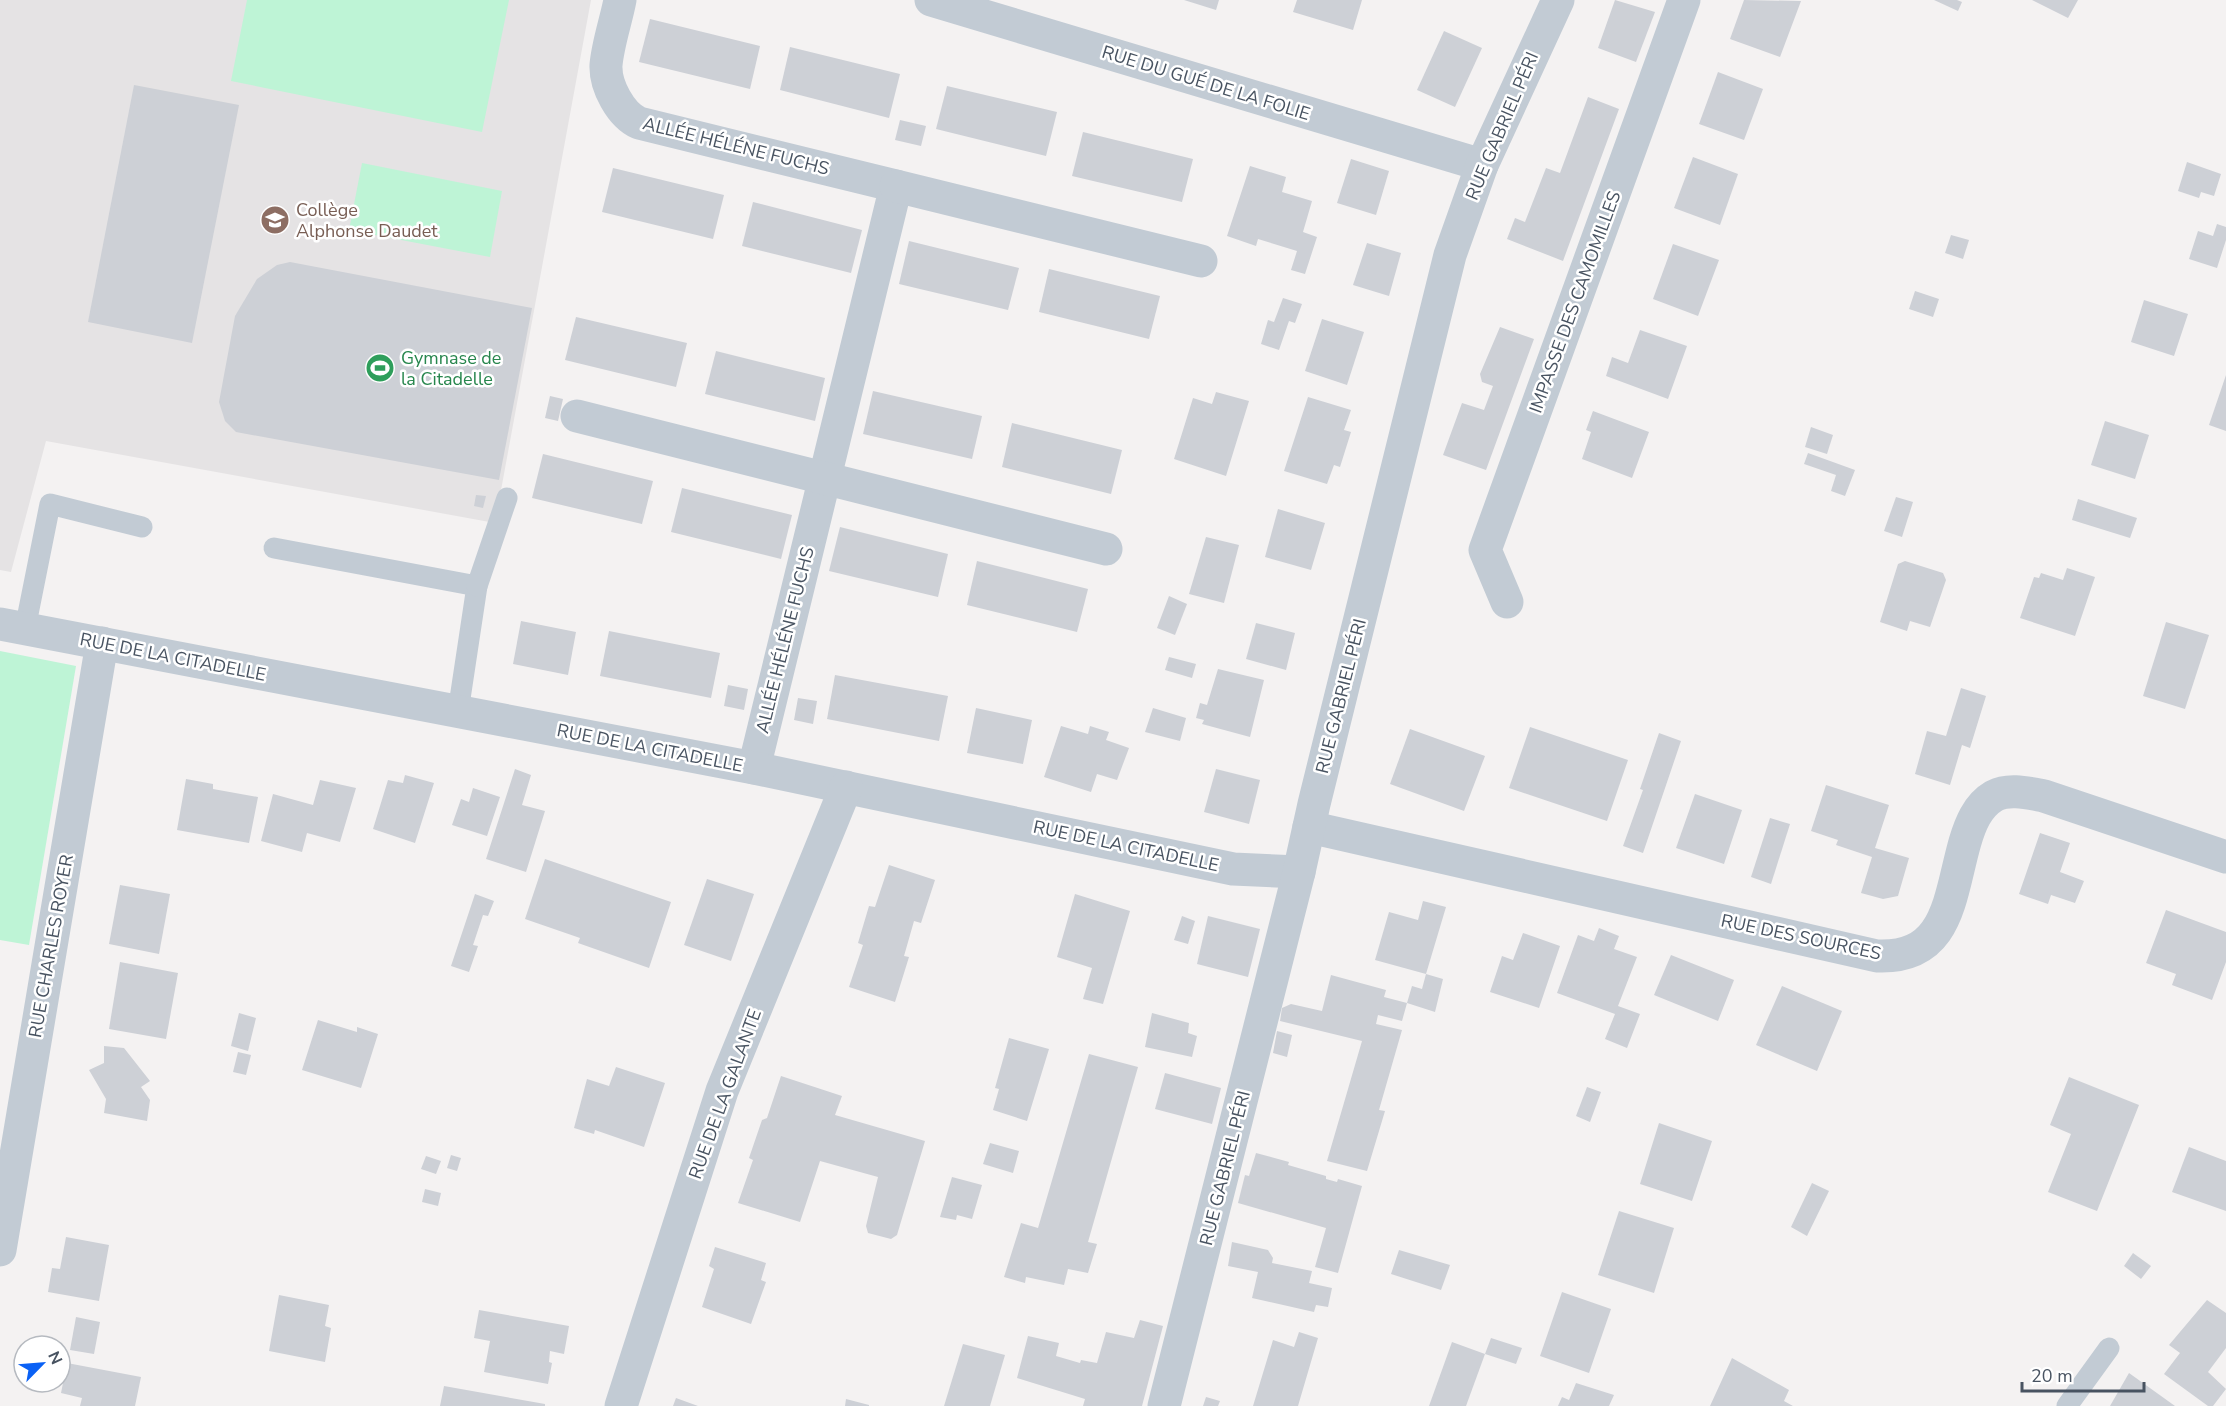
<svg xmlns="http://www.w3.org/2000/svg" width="2226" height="1406" viewBox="0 0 2226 1406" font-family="'Nunito Sans',sans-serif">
<rect width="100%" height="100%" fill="#f4f2f2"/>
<path fill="#e5e3e4" d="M0 0H591L495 523 46 441 11 572 0 570Z"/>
<g fill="#bef4d6">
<path d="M247 0H509L482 132 231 81Z"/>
<path d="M362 163 502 191 490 257 349 230Z"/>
<path d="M0 651 76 666 29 945 0 940Z"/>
</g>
<g fill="#cdd0d6">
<path d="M1184 0H1219L1216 10Z"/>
<path d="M1297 0H1362L1353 30 1293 12Z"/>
<path d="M1615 0 1655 12 1636 62 1598 48Z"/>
<path d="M1744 0 1801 1 1780 57 1730 39Z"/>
<path d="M1934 0H1957L1962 2 1958 11Z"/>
<path d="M2032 0H2078L2068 18Z"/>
<path d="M650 19 760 46 750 89 639 62Z"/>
<path d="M1444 31 1482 48 1455 107 1417 90Z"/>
<path d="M790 47 900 74 889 118 780 90Z"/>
<path d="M1718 72 1763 89 1744 140 1699 124Z"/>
<path d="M134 85 239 105 192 343 88 322Z"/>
<path d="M947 86 1057 112 1046 156 936 129Z"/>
<path d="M1588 97 1619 109 1563 261 1507 239 1515 218 1525 222 1546 168 1560 173Z"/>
<path d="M900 120 926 126 921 146 895 140Z"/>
<path d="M1083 132 1193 159 1182 202 1072 176Z"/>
<path d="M1693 157 1738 174 1720 225 1674 208Z"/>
<path d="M1351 159 1389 171 1376 215 1337 203Z"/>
<path d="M2187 162 2221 174 2214 196 2201 192 2199 198 2178 191Z"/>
<path d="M1250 166 1286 177 1282 192 1312 201 1303 232 1317 237 1305 274 1291 270 1297 251 1258 239 1256 246 1227 236Z"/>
<path d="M613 168 724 195 713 239 602 212Z"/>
<path d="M753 202 862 230 851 273 742 246Z"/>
<path d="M2217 224 2226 227V240L2217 268 2189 259 2198 231 2213 236Z"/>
<path d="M1951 235 1969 240 1963 259 1945 253Z"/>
<path d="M909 241 1019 268 1008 310 899 284Z"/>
<path d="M1367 243 1401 253 1389 296 1353 285Z"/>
<path d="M1673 244 1719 260 1698 316 1653 299Z"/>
<path d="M290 262 532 308 499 480 236 432 225 421 219 402 235 316 257 279 277 265Z"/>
<path d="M1049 269 1160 296 1149 339 1039 312Z"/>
<path d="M1915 291 1939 299 1933 317 1909 309Z"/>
<path d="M1283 298 1302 304 1295 323 1289 321 1279 350 1261 344 1268 320 1274 322Z"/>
<path d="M2144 300 2188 314 2174 356 2131 342Z"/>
<path d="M576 317 687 343 676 387 565 360Z"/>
<path d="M1322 319 1364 332 1347 385 1305 371Z"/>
<path d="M1500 327 1534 339 1486 470 1443 455 1462 403 1484 410 1493 386 1482 382 1480 374Z"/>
<path d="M1640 330 1687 346 1668 399 1606 376 1612 357 1628 363Z"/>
<path d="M716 351 825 378 815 421 705 394Z"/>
<path d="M2226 375V431L2209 425Z"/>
<path d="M873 391 982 416 972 459 863 434Z"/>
<path d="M1216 392 1249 401 1226 476 1174 459 1193 398 1212 404Z"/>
<path d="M550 396 563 399 558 421 545 418Z"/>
<path d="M1308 397 1351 410 1344 430 1351 432 1340 467 1334 465 1327 484 1284 471Z"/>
<path d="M1593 411 1649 432 1632 478 1582 459 1591 432 1586 430Z"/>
<path d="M2105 421 2149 435 2135 479 2091 465Z"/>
<path d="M1012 423 1122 450 1111 494 1002 467Z"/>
<path d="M1811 427 1833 435 1827 454 1805 447Z"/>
<path d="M1808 453 1855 470 1845 496 1831 491 1836 475 1804 464Z"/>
<path d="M543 454 653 481 642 524 532 498Z"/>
<path d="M682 488 792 515 781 559 671 532Z"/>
<path d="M476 495 486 496 483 508 474 506Z"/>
<path d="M1896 497 1913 502 1902 537 1884 531Z"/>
<path d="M2078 499 2137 518 2130 538 2072 520Z"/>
<path d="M1278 509 1325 523 1311 570 1265 557Z"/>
<path d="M840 527 948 554 938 597 829 571Z"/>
<path d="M1206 537 1239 545 1224 603 1189 594Z"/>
<path d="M977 561 1088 589 1077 632 967 605Z"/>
<path d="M1905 561 1943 573 1946 580 1930 627 1910 621 1907 631 1880 622 1898 564Z"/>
<path d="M2067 568 2095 577 2075 636 2020 618 2034 577 2039 578 2041 573 2063 580Z"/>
<path d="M1169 596 1187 604 1175 635 1157 628Z"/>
<path d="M521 621 576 632 568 675 513 664Z"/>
<path d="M2166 622 2209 635 2185 709 2143 696Z"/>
<path d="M1256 623 1295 633 1286 670 1246 659Z"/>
<path d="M609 631 720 653 711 698 600 676Z"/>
<path d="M1169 657 1196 664 1192 678 1165 670Z"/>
<path d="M1218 669 1264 680 1250 737 1202 724 1204 720 1196 718 1200 703 1207 705Z"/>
<path d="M835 675 948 696 939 741 827 719Z"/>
<path d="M728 685 748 689 744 710 724 706Z"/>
<path d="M1961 688 1986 696 1970 748 1962 745 1950 785 1915 774 1927 731 1946 736Z"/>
<path d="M798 698 817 701 813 724 794 720Z"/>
<path d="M976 708 1032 720 1023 764 967 753Z"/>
<path d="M1153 708 1186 718 1180 741 1145 732Z"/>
<path d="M1061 726 1088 734 1090 726 1109 732 1106 740 1129 748 1117 780 1097 774 1091 792 1044 777Z"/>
<path d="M1530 727 1628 760 1607 821 1509 788Z"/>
<path d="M1410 729 1485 756 1464 811 1390 784Z"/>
<path d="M1659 733 1681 741 1643 853 1623 846 1643 790 1640 789Z"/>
<path d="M515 769 531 775 522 805 545 811 526 872 486 859Z"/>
<path d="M1216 769 1260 780 1249 824 1204 812Z"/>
<path d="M405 775 434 783 415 843 373 829 388 780 403 783Z"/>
<path d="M186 779 213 784V789L258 797 249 843 177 830Z"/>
<path d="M320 780 356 788 340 842 307 833 302 852 261 841 273 794 313 805Z"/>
<path d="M1826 785 1889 805 1875 848 1909 858 1898 896 1883 899 1861 893 1872 857 1836 845 1838 840 1811 831Z"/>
<path d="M473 788 500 797 487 836 452 825 461 799 469 802Z"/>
<path d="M1695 794 1742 810 1724 864 1676 848Z"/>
<path d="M1770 818 1790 824 1771 884 1751 877Z"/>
<path d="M2040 833 2070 843 2060 872 2084 881 2075 903 2051 895 2048 904 2019 894Z"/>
<path d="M545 859 671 902 649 968 578 943 580 938 525 919Z"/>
<path d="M889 865 935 880 921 923 914 921 904 956 909 957 895 1002 849 987 863 945 858 943 869 906 875 907Z"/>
<path d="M707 879 754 894 731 961 684 945Z"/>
<path d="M120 885 170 894 159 954 109 944Z"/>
<path d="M475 894 494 901 488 916 483 915 473 945 478 946 469 972 451 966Z"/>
<path d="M1075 894 1130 911 1103 1004 1083 999 1092 968 1057 957Z"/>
<path d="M1423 901 1446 907 1426 974 1443 979 1435 1012 1407 1003 1412 986 1422 989 1426 974 1375 960 1389 912 1418 920Z"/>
<path d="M2166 910 2226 932V962L2212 1000 2172 985 2176 974 2146 963Z"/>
<path d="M1182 916 1195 921 1188 944 1174 940Z"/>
<path d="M1208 916 1260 929 1248 977 1197 964Z"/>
<path d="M1599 928 1619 936 1614 949 1637 957 1618 1006 1640 1014 1627 1048 1605 1039 1615 1014 1557 993 1578 935 1594 941Z"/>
<path d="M1523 933 1560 946 1539 1008 1490 992 1502 956 1513 960Z"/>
<path d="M1671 955 1734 980 1718 1021 1654 995Z"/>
<path d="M120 962 178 973 166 1039 109 1029Z"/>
<path d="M1331 975 1386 990 1384 997 1407 1003 1402 1021 1378 1015 1376 1024 1402 1030 1379 1110 1385 1111 1367 1171 1327 1161 1362 1041 1280 1021 1282 1008 1291 1004 1322 1011Z"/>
<path d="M1782 986 1842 1011 1817 1071 1756 1045Z"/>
<path d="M239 1013 256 1018 248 1051 231 1046Z"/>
<path d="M1152 1013 1189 1023 1188 1033 1197 1036 1192 1057 1145 1047Z"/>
<path d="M318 1020 357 1032V1027L378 1034 361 1088 302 1070Z"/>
<path d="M1277 1031 1292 1035 1287 1057 1273 1053Z"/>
<path d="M1009 1038 1049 1049 1027 1121 993 1110 999 1089 995 1088Z"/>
<path d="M104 1046 124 1048 150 1081 141 1087 150 1100 147 1121 104 1113 106 1099 89 1070 104 1063Z"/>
<path d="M238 1052 251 1055 246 1075 233 1072Z"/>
<path d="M1089 1054 1138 1067 1088 1242 1097 1244 1088 1273 1068 1269 1064 1285 1026 1277 1025 1283 1004 1277 1021 1223 1038 1228Z"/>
<path d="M616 1067 665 1083 644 1147 595 1130 594 1134 574 1128 587 1079 609 1086Z"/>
<path d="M1165 1073 1221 1088 1212 1124 1155 1109Z"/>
<path d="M781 1076 842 1096 835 1115 925 1141 897 1235 891 1239 868 1233 866 1226 878 1177 820 1161 800 1222 738 1203 753 1160 749 1158 762 1120 767 1118Z"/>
<path d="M2069 1077 2139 1105 2097 1211 2048 1192 2071 1134 2050 1125Z"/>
<path d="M1587 1087 1601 1092 1590 1122 1576 1116Z"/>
<path d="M1659 1123 1712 1141 1692 1201 1640 1184Z"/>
<path d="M990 1143 1019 1151 1013 1173 983 1164Z"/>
<path d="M2189 1147 2226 1161V1211L2172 1192Z"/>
<path d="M1256 1153 1289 1162 1288 1165 1326 1176V1179L1337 1182 1338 1179 1362 1186 1338 1273 1315 1267 1326 1228 1238 1203 1245 1175 1249 1176Z"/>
<path d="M451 1155 461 1158 457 1171 447 1168Z"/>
<path d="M426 1156 441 1161 436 1174 421 1169Z"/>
<path d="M952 1177 982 1185 972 1219 957 1215 956 1220 940 1217Z"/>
<path d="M1812 1183 1829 1191 1807 1236 1791 1227Z"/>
<path d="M425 1189 441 1193 438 1206 422 1202Z"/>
<path d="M1619 1211 1674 1228 1654 1293 1598 1275Z"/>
<path d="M66 1237 109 1245 99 1301 48 1292 52 1268 60 1269Z"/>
<path d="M1232 1242 1268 1250 1273 1258 1272 1263 1312 1271 1309 1283 1332 1288 1328 1307 1316 1305 1314 1312 1252 1298 1258 1272 1228 1266Z"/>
<path d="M715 1247 766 1263 761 1280 766 1282 751 1324 702 1307 714 1269 709 1266Z"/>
<path d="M1399 1250 1450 1265 1441 1290 1391 1274Z"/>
<path d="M2133 1253 2151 1266 2141 1279 2124 1266Z"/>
<path d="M1562 1292 1611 1309 1589 1373 1540 1356Z"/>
<path d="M279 1295 329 1305 325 1326 331 1328 325 1362 269 1351Z"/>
<path d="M2207 1300 2226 1313V1348L2208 1372 2226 1389 2213 1406H2208L2164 1374 2180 1353 2169 1345Z"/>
<path d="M479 1310 569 1326 564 1354 550 1351 549 1362 552 1363 548 1384 484 1372 490 1341 474 1338Z"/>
<path d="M76 1317 100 1322 94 1354 70 1350Z"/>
<path d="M1140 1320 1163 1326 1142 1406H1083L1085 1399 1017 1378 1028 1336 1059 1343 1056 1356 1080 1363 1081 1360 1097 1363 1106 1332 1134 1338Z"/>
<path d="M1299 1332 1318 1338 1298 1406H1253L1273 1340 1294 1347Z"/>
<path d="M1491 1338 1522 1348 1516 1364 1485 1354Z"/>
<path d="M1452 1342 1485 1354 1466 1406H1429Z"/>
<path d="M963 1344 1005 1355 990 1406H944Z"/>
<path d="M1732 1358 1789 1390 1784 1401 1793 1406H1710Z"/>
<path d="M67 1363 141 1377 135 1406H80L82 1398 61 1393Z"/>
<path d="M2129 1373 2175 1406H2110Z"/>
<path d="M1576 1383 1614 1395 1609 1406H1558L1562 1397 1569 1400Z"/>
<path d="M444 1386 545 1404V1406H440Z"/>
<path d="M1206 1397 1220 1401 1218 1406H1203Z"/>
<path d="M676 1398 698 1406H673Z"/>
<path d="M846 1399 869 1405V1406H845Z"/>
</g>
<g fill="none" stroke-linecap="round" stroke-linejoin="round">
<g stroke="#c2cbd4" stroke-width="21">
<path d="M274 548 477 586 458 712"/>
<path d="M477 586 507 498"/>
<path d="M25 629 50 504 142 527"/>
<path d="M2067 1406 2109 1348"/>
</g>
<g stroke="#c2cbd4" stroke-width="33">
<path d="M620 0C616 21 608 43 606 65 605 86 621 115 639 123L896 186 754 768"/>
<path d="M931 0 1482 165"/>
<path d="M896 186 1201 261"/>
<path d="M577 416 1106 549"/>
<path d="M1507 602 1485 550 1684 0"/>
<path d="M0 624 754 768 1233 869 1299 872"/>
<path d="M1309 827 1877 956C1949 959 1949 898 1965 842 1970 825 1977 806 1994 796 2009 788 2028 793 2044 796L2226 857"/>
<path d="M0 1250 102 643"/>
<path d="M621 1406 722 1091 846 787"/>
<path d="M1164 1406 1299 872 1314 804 1450 255 1482 165 1558 0"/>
</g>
</g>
<defs>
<g id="school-disc" transform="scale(1.5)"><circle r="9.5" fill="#8d6e63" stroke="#fff"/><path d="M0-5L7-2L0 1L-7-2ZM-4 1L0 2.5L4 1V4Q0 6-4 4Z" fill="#fff"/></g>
<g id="stadium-disc" transform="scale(1.5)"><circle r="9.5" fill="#2e9e5b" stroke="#fff"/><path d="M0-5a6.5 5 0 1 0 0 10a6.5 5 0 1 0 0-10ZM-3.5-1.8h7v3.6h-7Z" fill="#fff"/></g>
</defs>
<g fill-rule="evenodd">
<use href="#school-disc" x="275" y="220"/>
<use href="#stadium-disc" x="380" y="368"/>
</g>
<g text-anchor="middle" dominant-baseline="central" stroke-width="5" stroke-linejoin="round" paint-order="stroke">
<g font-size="18" fill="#485361" stroke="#fff">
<text transform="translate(1206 83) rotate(17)">RUE DU GUÉ DE LA FOLIE</text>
<text transform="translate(1502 126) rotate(-67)">RUE GABRIEL PÉRI</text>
<text transform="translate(736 146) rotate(14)">ALLÉE HÉLÉNE FUCHS</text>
<text transform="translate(1575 302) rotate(-70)">IMPASSE DES CAMOMILLES</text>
<text transform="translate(785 640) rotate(-76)">ALLÉE HÉLÉNE FUCHS</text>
<text transform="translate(173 657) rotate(11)">RUE DE LA CITADELLE</text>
<text transform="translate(1341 696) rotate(-76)">RUE GABRIEL PÉRI</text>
<text transform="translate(650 748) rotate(11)">RUE DE LA CITADELLE</text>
<text transform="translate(1126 846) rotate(12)">RUE DE LA CITADELLE</text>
<text transform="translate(1801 937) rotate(12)">RUE DES SOURCES</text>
<text transform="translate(51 946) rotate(-80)">RUE CHARLES ROYER</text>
<text transform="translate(725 1094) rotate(-70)">RUE DE LA GALANTE</text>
<text transform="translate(1225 1168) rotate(-76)">RUE GABRIEL PÉRI</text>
</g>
<g font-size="18" fill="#785e54" stroke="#fff" text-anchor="start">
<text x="296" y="210">Collège<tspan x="296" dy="21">Alphonse Daudet</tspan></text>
</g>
<g font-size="18" fill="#27864d" stroke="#fff" text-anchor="start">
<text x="401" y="358">Gymnase de<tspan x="401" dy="21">la Citadelle</tspan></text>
</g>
</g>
<g transform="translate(42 1364) rotate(65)"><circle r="28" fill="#ffffff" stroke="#b6bac0" stroke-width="1.5"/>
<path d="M0-4.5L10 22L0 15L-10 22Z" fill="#0a61f5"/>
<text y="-9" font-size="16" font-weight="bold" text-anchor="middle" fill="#485361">N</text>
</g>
<path d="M2022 1382v9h122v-9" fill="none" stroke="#485361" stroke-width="3"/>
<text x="2031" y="1382" font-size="18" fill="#485361" stroke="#ffffff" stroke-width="4.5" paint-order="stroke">20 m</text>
</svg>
